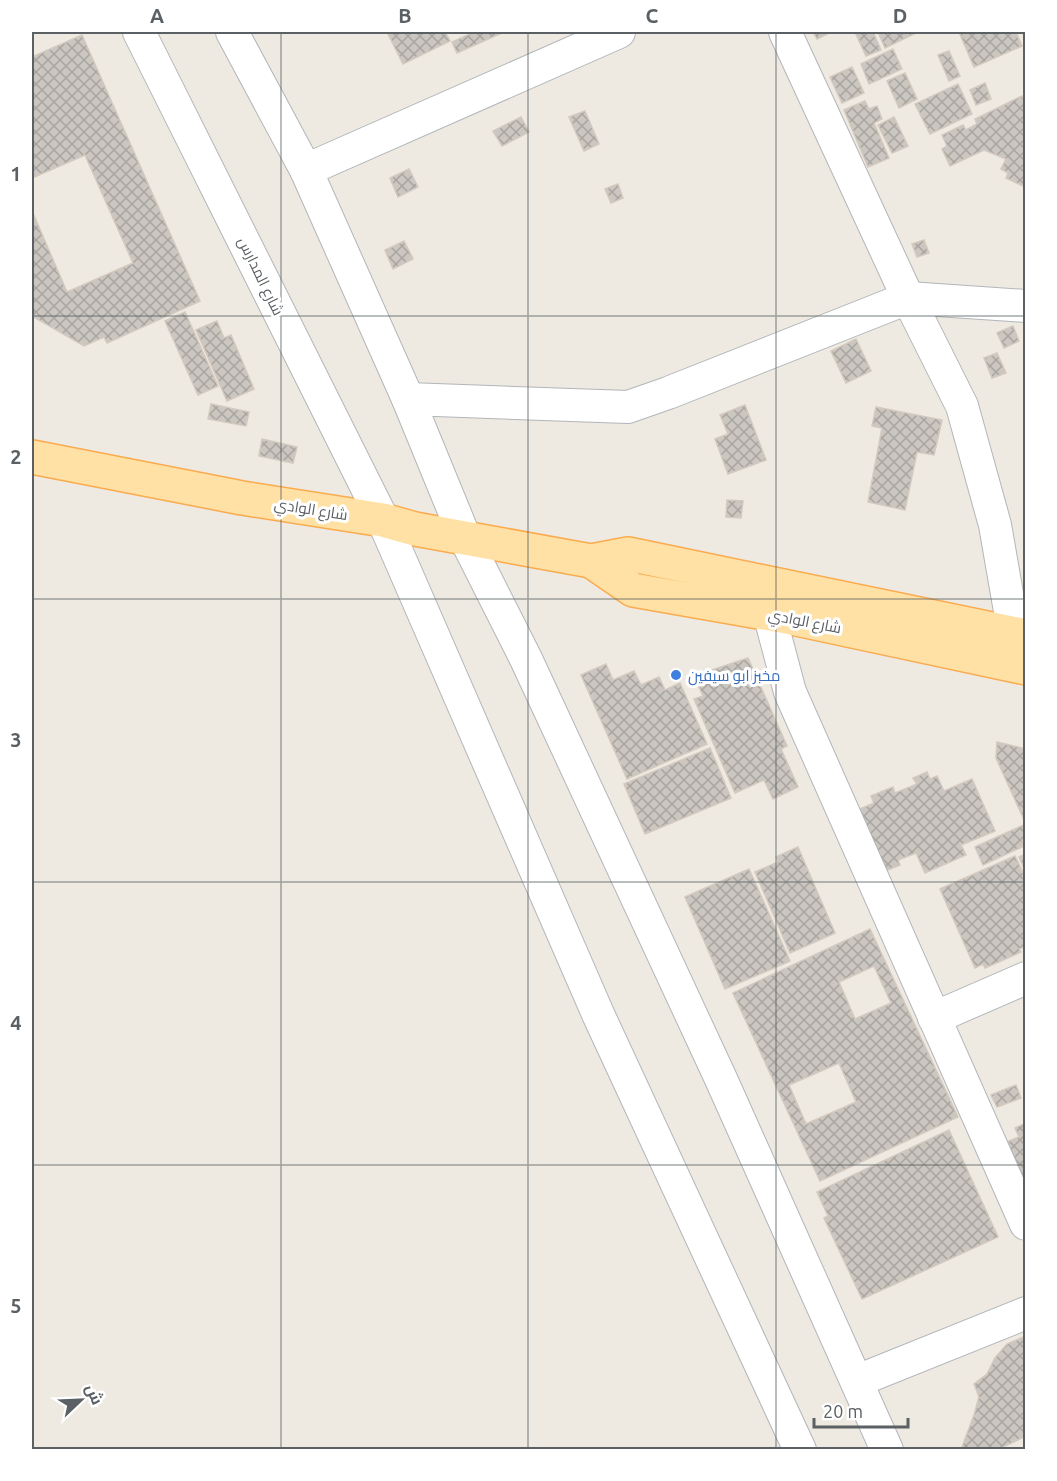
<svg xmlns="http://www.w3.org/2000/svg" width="1057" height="1481" viewBox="0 0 1057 1481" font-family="Ubuntu,Cairo,sans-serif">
<defs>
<pattern id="building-cross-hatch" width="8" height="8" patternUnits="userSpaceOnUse" patternTransform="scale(1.5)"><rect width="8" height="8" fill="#cbc6c0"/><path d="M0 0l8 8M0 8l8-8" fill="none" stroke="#a8a4a0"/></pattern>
</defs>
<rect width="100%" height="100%" fill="#eee9e1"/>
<g fill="url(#building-cross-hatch)" stroke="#d3c9bf" stroke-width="1.5" fill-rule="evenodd">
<path d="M387 32H445L450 41 403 64Z"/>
<path d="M474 32H504L457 53 452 42Z"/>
<path d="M813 32H831L817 39Z"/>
<path d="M855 32H873L881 50 866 56Z"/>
<path d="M878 32H913L914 34 885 48Z"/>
<path d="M959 32H1016L1022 46 974 67Z"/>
<path d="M82 35 200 301 107 343 104 337 84 346 32 316V211L67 292 133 263 85 155 32 178V57Z"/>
<path d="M893 49 902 69 869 84 861 64Z"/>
<path d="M949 51 960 76 949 81 938 55Z"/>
<path d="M852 67 864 93 842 103 830 77Z"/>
<path d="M905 73 917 99 899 108 887 81Z"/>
<path d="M985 83 991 99 976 105 970 90Z"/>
<path d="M958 84 972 114 930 134 915 104Z"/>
<path d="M1022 96 1026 104 1025 187 1006 178 1008 173 1001 169 1006 159 984 150 950 166 942 149 947 146 942 135 963 125 966 130 977 124 975 119Z"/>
<path d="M865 101 869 109 877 106 882 119 874 123 889 158 868 167 844 110Z"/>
<path d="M585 111 599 144 584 151 569 117Z"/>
<path d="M521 117 529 132 502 146 493 131Z"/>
<path d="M894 117 908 146 892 153 878 125Z"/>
<path d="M409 169 418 187 398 197 390 178Z"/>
<path d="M618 184 623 198 611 203 605 189Z"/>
<path d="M924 240 929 253 917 257 912 244Z"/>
<path d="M404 241 413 259 393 269 385 250Z"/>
<path d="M185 312 218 386 198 395 165 321Z"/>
<path d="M217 321 224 338 231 335 254 389 227 401 196 330Z"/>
<path d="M1013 326 1019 341 1004 348 997 333Z"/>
<path d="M856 339 871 371 846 383 831 351Z"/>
<path d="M997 353 1006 373 992 378 984 358Z"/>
<path d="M211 404 249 412 246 426 208 419Z"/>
<path d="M745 405 766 460 728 474 715 439 728 434 720 415Z"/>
<path d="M876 407 942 420 934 455 917 452 905 510 868 502 882 428 872 426Z"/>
<path d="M262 439 297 447 293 463 259 456Z"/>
<path d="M727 500 743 501 741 518 726 517Z"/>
<path d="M748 658 787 746 781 749 798 787 773 799 764 780 735 793 694 699 703 696 694 676Z"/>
<path d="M606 664 613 680 634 671 641 685 659 677 665 690 680 683 707 744 627 779 581 675Z"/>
<path d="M997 742 1026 749 1025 822 996 758Z"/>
<path d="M710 748 731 798 645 834 624 784Z"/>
<path d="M927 772 930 779 937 776 944 791 972 779 995 831 961 845 966 855 925 873 916 853 898 860 900 865 880 873 853 812 874 803 871 796 893 787 895 793 917 784 913 778Z"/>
<path d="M1026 824V839L1022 841 1024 846 983 865 975 847Z"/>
<path d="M798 847 835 933 790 953 755 872 778 862 776 857Z"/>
<path d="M1026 854V873L1019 857Z"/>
<path d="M1015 856 1026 879V946L1019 949 1021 952 985 968 983 964 975 968 940 889Z"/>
<path d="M749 869 790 961 725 989 685 897Z"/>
<path d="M870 929 958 1117 820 1181 733 993ZM874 966 891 1003 855 1019 839 982ZM839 1063 856 1102 806 1124 789 1085Z"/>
<path d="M1016 1085 1021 1098 997 1107 991 1095Z"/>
<path d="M1026 1123V1177L1023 1178 1007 1142 1019 1137 1015 1128Z"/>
<path d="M949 1130 998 1237 862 1299 824 1218 828 1216 817 1192Z"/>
<path d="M1026 1336V1436L997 1450H964L962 1447 974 1415 979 1397 974 1384 987 1374 995 1358 1007 1344Z"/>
</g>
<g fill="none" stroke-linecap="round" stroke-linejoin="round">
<g stroke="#b2b6ba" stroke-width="34">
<g id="minor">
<path d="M139 32 383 520 598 1014 800 1450"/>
<path d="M232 32 306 170 408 399 465 538 526 659 721 1079 887 1450"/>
<path d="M785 32 908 298 962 406 995 525 1014 634"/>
<path d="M306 170 619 32"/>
<path d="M408 399 628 407 668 393 908 298 1026 306"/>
<path d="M769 613 790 692 1026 1224"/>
<path d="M934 1018 1026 978"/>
<path d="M857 1381 1026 1313"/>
</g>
</g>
<g stroke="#faab4e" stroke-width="36">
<g id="major">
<path d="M32 457 242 498 383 520 415 529 591 561 628 554 1026 636"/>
<path d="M591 561 633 590 787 617 1026 668"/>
</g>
</g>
<use href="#minor" stroke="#fff" stroke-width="32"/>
<use href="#major" stroke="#ffe0a5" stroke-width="33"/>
</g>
<path fill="none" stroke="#5a6063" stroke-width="1.5" stroke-opacity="0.55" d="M281 32V1450M528 32V1450M776 32V1450M32 316H1026M32 599H1026M32 882H1026M32 1165H1026"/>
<circle fill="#3f7fe0" stroke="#fff" stroke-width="2" cx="676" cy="675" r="6"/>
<g text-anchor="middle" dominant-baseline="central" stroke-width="6" stroke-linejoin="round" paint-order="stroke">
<g font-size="15" fill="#5a6063" stroke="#fff">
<text transform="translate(261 276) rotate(64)">شارع المدارس</text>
<text transform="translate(311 509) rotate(9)">شارع الوادي</text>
<text transform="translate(805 621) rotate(11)">شارع الوادي</text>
</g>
<g font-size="15" fill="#366cbe" stroke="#fff" text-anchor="start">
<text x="688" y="675">مخبز ابو سيفين</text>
</g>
</g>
<rect width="1057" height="1481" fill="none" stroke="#ffffff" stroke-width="66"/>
<g transform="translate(81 1400) rotate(67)" stroke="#ffffff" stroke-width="4.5" paint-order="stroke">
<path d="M0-4.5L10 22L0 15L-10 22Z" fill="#5a6063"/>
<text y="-9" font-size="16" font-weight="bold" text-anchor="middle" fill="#5a6063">ش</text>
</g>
<path d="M814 1418v9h94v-9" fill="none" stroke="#5a6063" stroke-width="3"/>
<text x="823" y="1418" font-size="18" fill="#5a6063" stroke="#ffffff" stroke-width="4.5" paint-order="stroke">20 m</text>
<rect x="33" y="33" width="991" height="1415" fill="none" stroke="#5a6063" stroke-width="2"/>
<g font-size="20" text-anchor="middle" font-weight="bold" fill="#5a6063">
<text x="157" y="23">A</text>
<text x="405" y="23">B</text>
<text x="652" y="23">C</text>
<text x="900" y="23">D</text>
<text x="16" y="181">1</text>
<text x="16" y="464">2</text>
<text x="16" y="747">3</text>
<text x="16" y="1030">4</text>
<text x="16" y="1313">5</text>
</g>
</svg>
